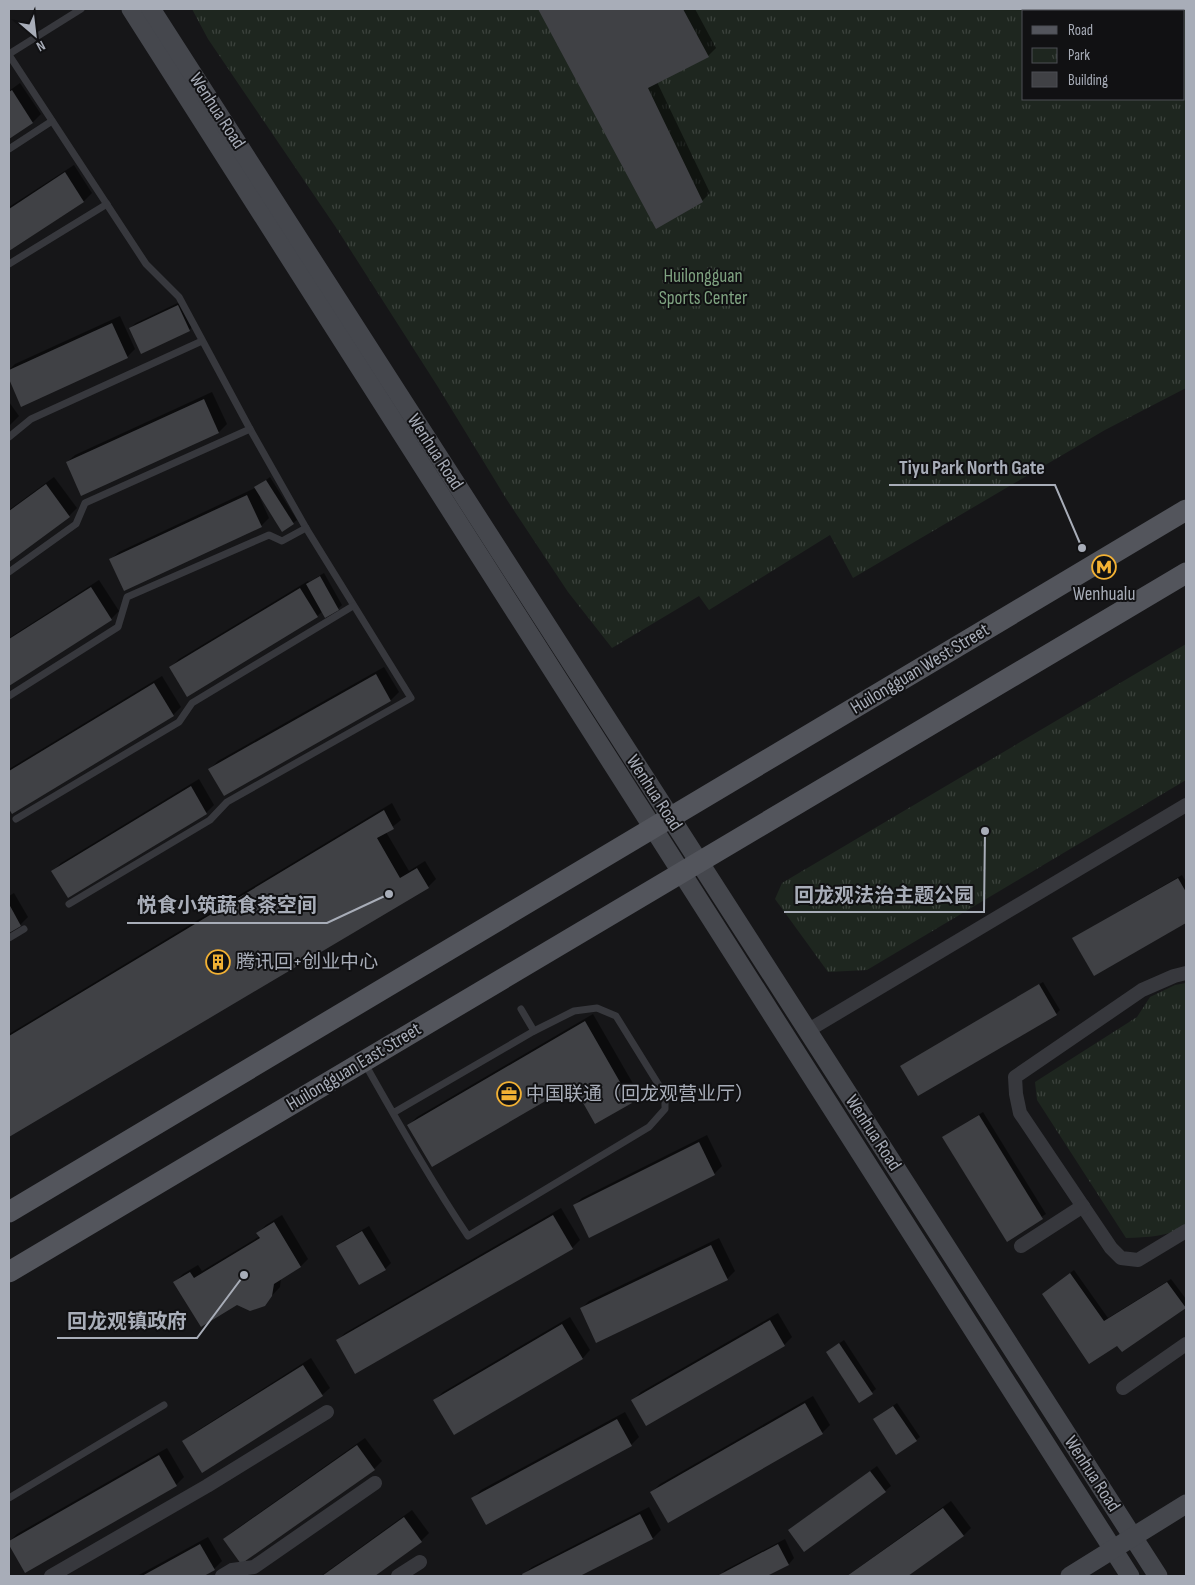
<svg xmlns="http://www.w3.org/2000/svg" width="1195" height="1585" viewBox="0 0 1195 1585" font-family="'Sofia Sans Condensed','Noto Sans SC',sans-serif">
<defs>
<pattern id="park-tufts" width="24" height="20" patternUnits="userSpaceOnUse" patternTransform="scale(1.25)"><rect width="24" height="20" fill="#1e261f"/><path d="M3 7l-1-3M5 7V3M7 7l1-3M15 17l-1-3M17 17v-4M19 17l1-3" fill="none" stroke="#3c433d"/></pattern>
</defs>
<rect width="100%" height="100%" fill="#161618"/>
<g fill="url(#park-tufts)" fill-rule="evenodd">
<path d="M192 9H1186V388L1105 430 853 578 830 535 709 610 699 596 612 648 568 592 507 500 438 387 337 229 208 39ZM1024 11H1184V99H1024Z"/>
<path d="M1186 644V780L867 970 828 972 775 899 782 883Z"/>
<path d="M1186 983V1226C1167 1237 1148 1237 1126 1238L1037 1100 1035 1082 1137 1017 1150 997 1175 985Z"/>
</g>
<g fill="#0007">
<path d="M540 9H695L716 48 708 56 657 82 710 193 702 201 657 227Z"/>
<path d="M20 83 41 114 33 122 9 138V91Z"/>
<path d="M74 165 92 193 84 201 9 249V207Z"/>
<path d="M184 300 195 324 189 330 130 328 136 323Z"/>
<path d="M120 316 135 349 127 357 22 405 9 376V370L15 364Z"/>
<path d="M212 392 227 424 219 432 82 494 67 462 75 455Z"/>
<path d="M9 402 19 416 9 426Z"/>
<path d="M54 477 77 508 69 516 9 561V510Z"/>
<path d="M270 477 297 520 293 523 262 497 260 498 269 518 261 526 111 559 119 552 255 488Z"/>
<path d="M324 573 342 605 338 609 326 616 323 611 317 616 171 667 179 659 308 581 309 582Z"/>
<path d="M99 580 119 611 111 619 9 684V638Z"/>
<path d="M384 667 399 692 391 700 224 795 210 769 218 761Z"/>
<path d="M162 676 181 707 173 715 12 812 9 807V769Z"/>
<path d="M199 779 214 805 206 813 68 896 53 871 61 863Z"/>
<path d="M392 803 401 820 386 832 409 871 425 861 436 879 428 887 9 1135V1034Z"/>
<path d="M1182 875 1186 882V921L1094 974 1074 938 1078 935Z"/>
<path d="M14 893 28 917 20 925 9 932V896Z"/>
<path d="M1043 982 1060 1010 1056 1014 902 1066Z"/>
<path d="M593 1014 639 1094 631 1102 573 1084 409 1125 417 1117Z"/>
<path d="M983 1112 1046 1214 1007 1240 948 1134Z"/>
<path d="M707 1135 722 1166 714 1174 574 1206 582 1198Z"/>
<path d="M561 1208 580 1240 572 1248 337 1341 345 1333Z"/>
<path d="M282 1215 308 1259 301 1266 281 1278 280 1287 264 1304 175 1282 183 1274 198 1265 202 1271 260 1236 258 1233 266 1225Z"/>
<path d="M369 1226 391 1263 385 1269 360 1284 337 1247 343 1241Z"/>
<path d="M719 1238 735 1271 727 1279 581 1309 589 1301Z"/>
<path d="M1074 1270 1108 1318 1171 1279 1186 1299V1306L1122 1350 1047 1291Z"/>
<path d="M778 1313 792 1337 784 1345 633 1400 641 1392Z"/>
<path d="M570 1317 590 1350 583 1358 455 1434 435 1400 443 1392Z"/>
<path d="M844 1340 876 1389 860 1402 831 1349Z"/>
<path d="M311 1358 330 1388 322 1395 184 1441 192 1434Z"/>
<path d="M813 1396 830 1425 822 1433 652 1492 660 1484Z"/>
<path d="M897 1403 920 1437 916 1440 878 1416Z"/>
<path d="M625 1412 639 1437 631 1445 473 1498 481 1490Z"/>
<path d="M365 1438 382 1461 374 1469 225 1539 232 1532Z"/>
<path d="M167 1448 184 1477 176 1485 26 1571 9 1542 17 1534Z"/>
<path d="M877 1466 891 1486 885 1491 790 1530Z"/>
<path d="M951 1501 971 1528 963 1536 906 1576H847Z"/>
<path d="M649 1507 661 1530 653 1538 577 1576H525L524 1574 532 1567Z"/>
<path d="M412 1510 429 1533 421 1541 373 1576H321Z"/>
<path d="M208 1537 222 1561 214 1569 201 1576H137Z"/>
<path d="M785 1539 794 1558 789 1564 765 1576H720L725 1570Z"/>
</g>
<g fill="#404145">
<path d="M538 9H683L709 57 648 88 703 202 656 229Z"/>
<path d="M12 90 33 123 9 139V92Z"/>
<path d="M65 172 84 202 9 251V209Z"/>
<path d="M178 305 190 331 141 354 129 328Z"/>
<path d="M112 323 128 358 21 407 9 379V370Z"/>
<path d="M204 399 219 433 81 496 66 462Z"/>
<path d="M266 480 294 524 282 532 254 487Z"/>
<path d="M46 484 70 517 9 562V511Z"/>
<path d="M247 495 262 527 124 591 109 559Z"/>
<path d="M320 576 339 610 325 618 306 584Z"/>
<path d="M91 587 112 620 9 686V639Z"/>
<path d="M300 588 318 617 187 697 169 667Z"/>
<path d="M376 674 391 701 224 796 208 769Z"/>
<path d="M154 683 174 716 12 814 9 809V771Z"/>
<path d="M191 786 207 814 68 898 51 871Z"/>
<path d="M384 810 394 829 377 838 400 878 417 868 429 888 9 1137V1036Z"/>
<path d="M1178 878 1186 892V923L1094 976 1072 938Z"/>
<path d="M9 904 21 926 9 933Z"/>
<path d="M1039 984 1057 1015 918 1096 900 1066Z"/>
<path d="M585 1021 632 1103 595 1124 573 1085 432 1167 407 1125Z"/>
<path d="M979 1115 1043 1219 1007 1242 942 1137Z"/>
<path d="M699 1142 715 1175 589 1238 573 1205Z"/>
<path d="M553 1215 573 1249 355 1374 336 1340Z"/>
<path d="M274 1222 301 1267 274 1284 272 1296 265 1306 250 1311 237 1305 201 1327 173 1282 190 1272 194 1278 260 1238 256 1233Z"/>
<path d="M362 1231 386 1270 359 1285 336 1246Z"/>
<path d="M711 1245 728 1280 596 1343 580 1308Z"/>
<path d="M1070 1273 1104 1321 1167 1282 1186 1308 1122 1352 1117 1346 1089 1364 1042 1294Z"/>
<path d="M770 1320 785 1346 646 1426 631 1400Z"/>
<path d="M562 1324 583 1359 454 1435 433 1400Z"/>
<path d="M839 1343 873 1394 859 1403 826 1352Z"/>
<path d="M303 1365 323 1396 202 1473 182 1441Z"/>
<path d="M805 1403 823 1434 668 1523 650 1492Z"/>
<path d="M893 1406 917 1441 896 1455 873 1419Z"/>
<path d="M617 1419 632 1446 486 1525 471 1498Z"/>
<path d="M357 1445 375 1470 241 1564 223 1539Z"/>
<path d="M159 1455 177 1486 25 1573 9 1545V1541Z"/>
<path d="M870 1471 886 1492 804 1552 788 1530Z"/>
<path d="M943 1508 964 1536 908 1576H847Z"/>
<path d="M640 1514 653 1539 580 1576H523L522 1574Z"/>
<path d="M404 1517 422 1542 375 1576H322Z"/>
<path d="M200 1544 215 1570 204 1576H142Z"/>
<path d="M778 1544 789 1565 767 1576H717Z"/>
</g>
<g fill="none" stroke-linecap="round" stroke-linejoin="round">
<g stroke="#37383d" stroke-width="7">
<path d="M9 54 81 9"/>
<path d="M9 55 146 264 179 297 250 429 306 528 411 698 227 802 210 820 69 904"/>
<path d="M9 149 52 121"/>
<path d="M9 264 107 204"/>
<path d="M9 437 31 419 202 341"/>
<path d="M9 572 76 524 85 503 250 429"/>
<path d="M9 696 118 627 127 597 269 535 282 541 306 528"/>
<path d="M16 819 179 722 192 703 353 606"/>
<path d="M9 938 24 929"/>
<path d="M521 1009 534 1031"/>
<path d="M365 1064C398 1122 431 1181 468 1236L649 1127 665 1109V1095L616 1016 597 1008 574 1011 534 1031 393 1113"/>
<path d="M9 1498 164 1405"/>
</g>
<g stroke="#37383d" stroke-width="14">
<path d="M1186 973 1174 976 1142 990 1015 1077 1016 1094 1020 1113 1111 1248 1121 1258 1138 1260 1186 1231"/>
<path d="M807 1031 1186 805"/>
<path d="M1021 1246 1083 1206"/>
<path d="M1123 1388 1186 1344"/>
<path d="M51 1576 207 1486 327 1412"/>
<path d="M222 1576 232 1570 254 1567 375 1483"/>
<path d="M398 1576 420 1562"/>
</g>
<g stroke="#45474d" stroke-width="19">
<path d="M131 9 1130 1576"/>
<path d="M151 9 1158 1576"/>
<path d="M1070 1576 1186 1504"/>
</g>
<g stroke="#53555c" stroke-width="21">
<path d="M9 1212 1186 510"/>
<path d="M9 1272 1186 573"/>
</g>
</g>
<defs>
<g id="metro-ring" transform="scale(1.25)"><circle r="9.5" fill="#111113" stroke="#f2b134" stroke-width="1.5"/><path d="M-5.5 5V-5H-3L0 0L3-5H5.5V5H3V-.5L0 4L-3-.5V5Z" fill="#f2b134"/></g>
<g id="building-ring" transform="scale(1.25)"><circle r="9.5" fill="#111113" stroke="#f2b134" stroke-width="1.5"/><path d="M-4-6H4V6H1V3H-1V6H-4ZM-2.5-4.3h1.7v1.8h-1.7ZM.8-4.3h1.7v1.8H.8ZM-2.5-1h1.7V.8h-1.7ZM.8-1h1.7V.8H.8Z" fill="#f2b134"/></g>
<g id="office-ring" transform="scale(1.25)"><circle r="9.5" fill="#111113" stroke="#f2b134" stroke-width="1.5"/><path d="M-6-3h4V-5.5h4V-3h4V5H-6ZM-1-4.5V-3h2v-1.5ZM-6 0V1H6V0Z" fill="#f2b134"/></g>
</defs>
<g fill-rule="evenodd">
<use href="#metro-ring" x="1104" y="567"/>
<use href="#building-ring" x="218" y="962"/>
<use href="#office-ring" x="509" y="1094"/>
</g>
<g text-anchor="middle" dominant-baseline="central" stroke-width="4" stroke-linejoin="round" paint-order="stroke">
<g font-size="19" fill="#a8adb8" stroke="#111113">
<text transform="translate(217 111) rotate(57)">Wenhua Road</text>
<text transform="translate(435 452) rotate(57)">Wenhua Road</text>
<text transform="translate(920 669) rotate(-31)">Huilongguan West Street</text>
<text transform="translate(654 793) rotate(57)">Wenhua Road</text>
<text transform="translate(354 1067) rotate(-31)">Huilongguan East Street</text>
<text transform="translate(873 1133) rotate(57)">Wenhua Road</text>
<text transform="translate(1092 1474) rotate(57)">Wenhua Road</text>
</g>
<g font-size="19" fill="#7fa381" stroke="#111113">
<text x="703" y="276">Huilongguan<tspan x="703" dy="22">Sports Center</tspan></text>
</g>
<g font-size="19" fill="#a8adb8" stroke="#111113" text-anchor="start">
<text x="1104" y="594" text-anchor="middle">Wenhualu</text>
<text x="236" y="962">腾讯回+创业中心</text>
<text x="526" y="1094">中国联通（回龙观营业厅）</text>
</g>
</g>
<path fill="none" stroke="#a8adb8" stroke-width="2" d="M1082 548L1055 485H889M985 831L984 912H784M389 894L327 923H127M244 1275L197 1338H57"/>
<g fill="#a8adb8" stroke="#111113" stroke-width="2">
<circle cx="1082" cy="548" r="5"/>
<circle cx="985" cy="831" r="5"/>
<circle cx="389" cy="894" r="5"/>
<circle cx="244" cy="1275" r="5"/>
</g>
<g font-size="20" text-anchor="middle" font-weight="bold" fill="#a8adb8" stroke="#111113" stroke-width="4" stroke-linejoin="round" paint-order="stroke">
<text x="972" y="474">Tiyu Park North Gate</text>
<text x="884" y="902">回龙观法治主题公园</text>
<text x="227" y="912">悦食小筑蔬食茶空间</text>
<text x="127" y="1328">回龙观镇政府</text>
</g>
<rect width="1195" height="1585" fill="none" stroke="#a8adb8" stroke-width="20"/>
<rect x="1022" y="10" width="162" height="90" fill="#111113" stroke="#4d4f55"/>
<rect x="1032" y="26" width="25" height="8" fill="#53555c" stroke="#4d4f55"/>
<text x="1068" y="35" font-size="15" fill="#a8adb8">Road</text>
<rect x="1032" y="48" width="25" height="15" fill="url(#park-tufts)" stroke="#4d4f55"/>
<text x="1068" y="60" font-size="15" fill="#a8adb8">Park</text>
<rect x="1032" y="72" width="25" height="15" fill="#404145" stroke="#4d4f55"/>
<text x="1068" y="85" font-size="15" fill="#a8adb8">Building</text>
<g transform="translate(35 35) rotate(152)" stroke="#111113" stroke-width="4" paint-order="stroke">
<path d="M0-4L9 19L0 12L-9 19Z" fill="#a8adb8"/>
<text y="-8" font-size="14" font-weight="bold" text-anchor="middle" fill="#a8adb8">N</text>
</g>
</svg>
